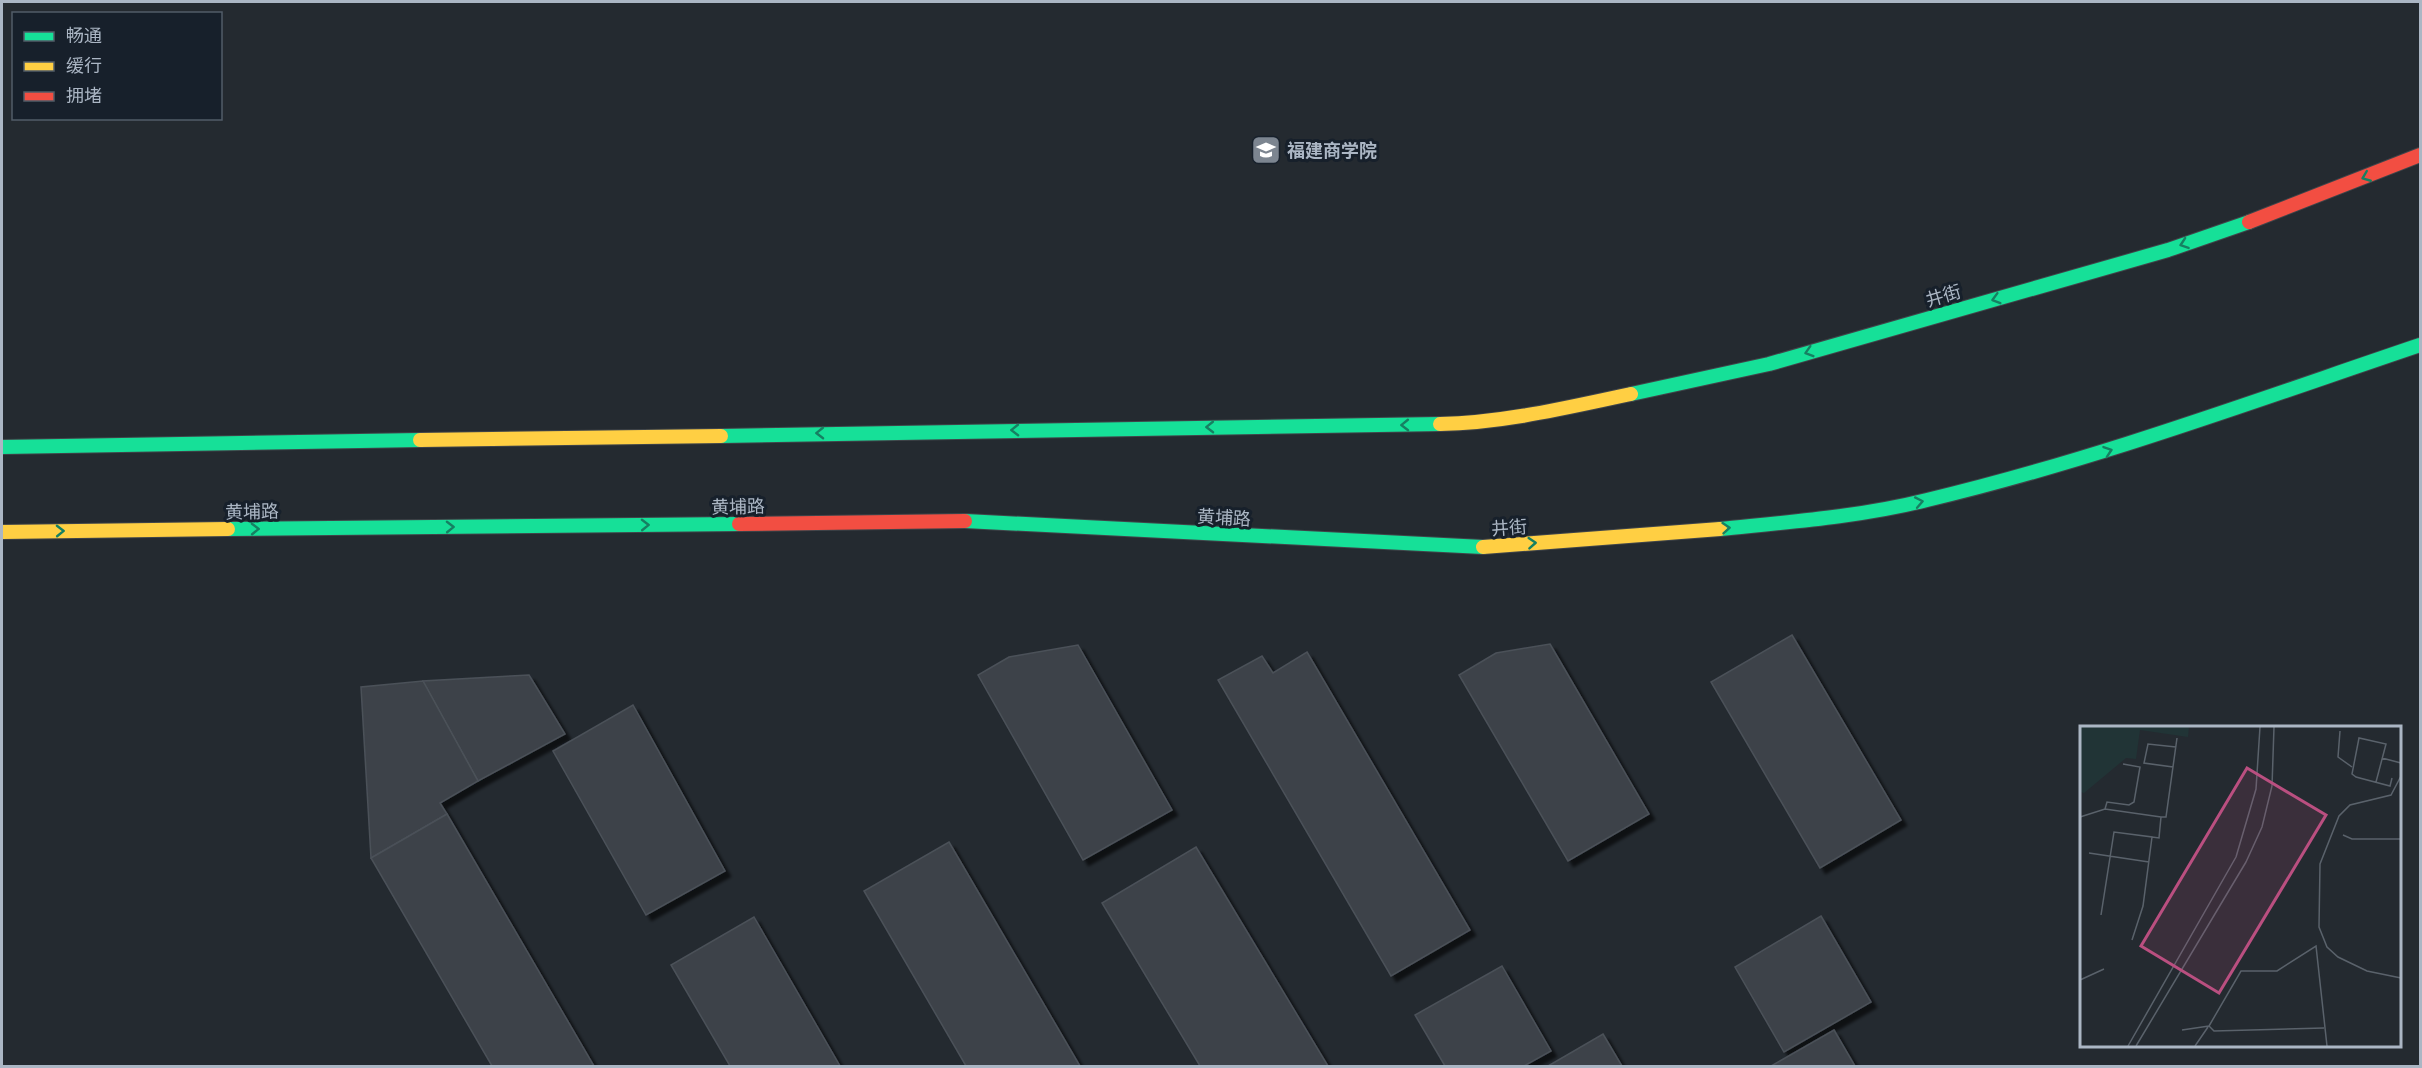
<svg xmlns="http://www.w3.org/2000/svg" width="2422" height="1068" viewBox="0 0 2422 1068" font-family="Commissioner,'Noto Sans SC',sans-serif">
<defs>
<filter id="shadow"><feDropShadow dx="5.5" dy="5.5" stdDeviation="1.5" flood-color="#0009"/></filter>
</defs>
<rect width="100%" height="100%" fill="#242a30"/>
<g fill="#3d4349" stroke="#4b5159" stroke-width="1.5" filter="url(#shadow)">
<path d="M1792 635 1901 820 1820 868 1711 682Z"/>
<path d="M1550 644 1649 814 1568 861 1459 675 1496 653Z"/>
<path d="M1078 645 1172 810 1083 860 978 675 1009 657Z"/>
<path d="M1307 652 1470 930 1391 976 1218 680 1262 656 1273 673Z"/>
<path d="M529 675 565 734 478 781 423 681Z"/>
<path d="M423 681 478 781 440 803 447 814 371 858 361 687Z"/>
<path d="M633 705 725 871 646 915 553 751Z"/>
<path d="M447 814 594 1066H492L371 858Z"/>
<path d="M949 842 1080 1066H966L864 891Z"/>
<path d="M1196 847 1328 1066H1200L1102 903Z"/>
<path d="M1821 916 1871 1002 1784 1052 1735 967Z"/>
<path d="M754 917 840 1066H730L671 965Z"/>
<path d="M1502 966 1551 1051 1524 1066H1445L1415 1015Z"/>
<path d="M1834 1030 1855 1066H1771Z"/>
<path d="M1603 1034 1622 1066H1548Z"/>
</g>
<g fill="none" stroke-linecap="round" stroke-linejoin="round">
<g stroke="#40454a" stroke-width="16">
<g id="fast">
<path d="M1631 394 1769 364 2168 250 2249 222"/>
<path d="M721 436 1440 424"/>
<path d="M2 447 420 440"/>
<path d="M965 521 1483 547"/>
<path d="M228 529 739 524"/>
<path d="M1720 529C1789 522 1859 517 1927 500 2095 460 2257 400 2420 345"/>
</g>
</g>
<g stroke="#40454a" stroke-width="16">
<g id="slow">
<path d="M1440 424C1504 423 1569 407 1631 394"/>
<path d="M420 440 721 436"/>
<path d="M2 532 228 529"/>
<path d="M1483 547 1720 529"/>
</g>
</g>
<g stroke="#40454a" stroke-width="16">
<g id="jam">
<path d="M2249 222 2420 155"/>
<path d="M739 524 965 521"/>
</g>
</g>
<use href="#fast" stroke="#16e098" stroke-width="14"/>
<use href="#slow" stroke="#ffcf43" stroke-width="14"/>
<use href="#jam" stroke="#f24e42" stroke-width="14"/>
</g>
<defs><path id="oneway-chevron" d="M-2-3.5L2.5 0L-2 3.5" fill="none" stroke-width="1.6" stroke-linecap="round" stroke-linejoin="round" transform="scale(1.5)"/></defs>
<g stroke="#168062">
<use href="#oneway-chevron" transform="translate(2366 177) rotate(158)"/>
<use href="#oneway-chevron" transform="translate(2184 244) rotate(161)"/>
<use href="#oneway-chevron" transform="translate(1996 299) rotate(164)"/>
<use href="#oneway-chevron" transform="translate(1809 352) rotate(163)"/>
<use href="#oneway-chevron" transform="translate(1405 425) rotate(179)"/>
<use href="#oneway-chevron" transform="translate(1210 427) rotate(179)"/>
<use href="#oneway-chevron" transform="translate(1015 430) rotate(179)"/>
<use href="#oneway-chevron" transform="translate(820 433) rotate(179)"/>
<use href="#oneway-chevron" transform="translate(2108 451) rotate(-19)"/>
<use href="#oneway-chevron" transform="translate(1919 502) rotate(-11)"/>
<use href="#oneway-chevron" transform="translate(645 525) rotate(-1)"/>
<use href="#oneway-chevron" transform="translate(450 527) rotate(-1)"/>
<use href="#oneway-chevron" transform="translate(1726 528) rotate(-5)"/>
<use href="#oneway-chevron" transform="translate(255 529) rotate(-1)"/>
<use href="#oneway-chevron" transform="translate(60 531) rotate(-1)"/>
<use href="#oneway-chevron" transform="translate(1532 543) rotate(-4)"/>
</g>
<defs>
<g id="university-square" transform="scale(1.5)"><rect x="-9" y="-9" width="18" height="18" rx="4" fill="#7c8590" stroke="#17202b"/><path d="M0-5L7-2L0 1L-7-2ZM-4 1L0 2.5L4 1V4Q0 6-4 4Z" fill="#fff"/></g>
</defs>
<g fill-rule="evenodd">
<use href="#university-square" x="1266" y="150"/>
</g>
<g text-anchor="middle" dominant-baseline="central" stroke-width="6" stroke-linejoin="round" paint-order="stroke">
<g font-size="18" font-weight="bold" fill="#abb6c4" stroke="#17202b" text-anchor="start">
<text x="1287" y="150">福建商学院</text>
</g>
<g font-size="18" fill="#abb6c4" stroke="#17202b">
<text transform="translate(1943 295) rotate(-16)">井街</text>
<text transform="translate(738 506) rotate(-1)">黄埔路</text>
<text transform="translate(252 511) rotate(-1)">黄埔路</text>
<text transform="translate(1224 517) rotate(3)">黄埔路</text>
<text transform="translate(1509 527) rotate(-4)">井街</text>
</g>
</g>
<g transform="translate(2080 726)">
<rect width="321" height="321" fill="#242a30"/>
<path d="M0 1H109L108 11 60 4 56 33 46 32 4 67 0 66Z" fill="#213436"/>
<path fill="none" stroke="#5a626b" stroke-width="1.5" d="M260 5 258 31 272 41M302 32 321 37M93 41 64 37 68 18 96 21M321 50 311 69 270 79 259 90 240 138 239 201 247 221 258 231 287 245 321 252M296 56 306 18 279 12 272 48 276 51 310 60 312 52M25 83 27 76 49 79 54 76 60 41 43 38M0 91 25 83 81 91M263 109 272 113H321M72 111 79 112 81 91H86L97 12M9 127 69 136M156 131 176 63 180 1M166 136 182 101 192 60 194 1M21 189 34 106 72 111 63 180 52 214M0 254 24 243M244 302 134 305 129 300 161 245H197L236 220 247 320M102 304 129 300M48 320 156 131M56 320 166 136M115 320 128 301"/>
<path fill="#ba4f80" fill-opacity="0.15" stroke="#ba4f80" stroke-width="3" d="M167 42 246 89 139 267 61 220Z"/>
<rect width="321" height="321" fill="none" stroke="#abb6c4" stroke-width="3"/>
</g>
<rect width="2422" height="1068" fill="none" stroke="#abb6c4" stroke-width="6"/>
<rect x="12" y="12" width="210" height="108" fill="#17202b" stroke="#525c68" stroke-width="1.5"/>
<rect x="24" y="32" width="30" height="9" fill="#16e098" stroke="#525c68" stroke-width="1.5"/>
<text x="66" y="42" font-size="18" fill="#abb6c4">畅通</text>
<rect x="24" y="62" width="30" height="9" fill="#ffcf43" stroke="#525c68" stroke-width="1.5"/>
<text x="66" y="72" font-size="18" fill="#abb6c4">缓行</text>
<rect x="24" y="92" width="30" height="9" fill="#f24e42" stroke="#525c68" stroke-width="1.5"/>
<text x="66" y="102" font-size="18" fill="#abb6c4">拥堵</text>
</svg>
